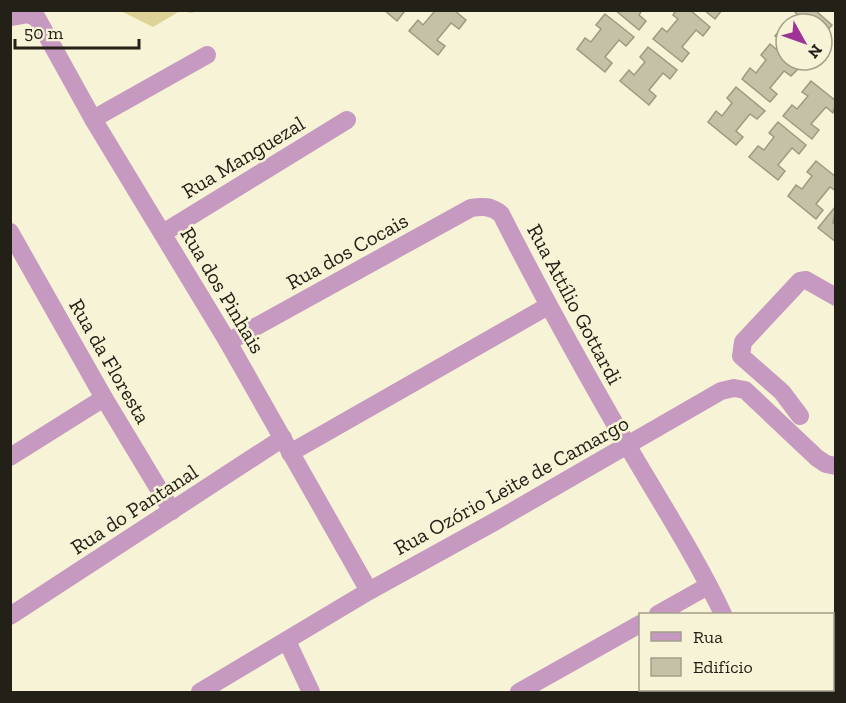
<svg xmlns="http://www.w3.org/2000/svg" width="846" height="703" viewBox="0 0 846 703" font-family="'Zilla Slab',serif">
<rect width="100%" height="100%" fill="#f7f3d7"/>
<path fill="#ded396" d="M121 11 195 10V11L192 13 180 11 153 27Z"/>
<g fill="#c5c1a6" stroke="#9e9980" stroke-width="1.5">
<path d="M384 10H402L404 12 397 21Z"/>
<path d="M432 10H454L466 20 459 29 451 23 437 40 445 46 438 55 409 31 418 20 423 25 434 12Z"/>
<path d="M615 10H642L639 15 646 21 639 30Z"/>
<path d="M676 10H690L710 27 703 36 696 30 682 47 689 53 682 62 653 39 662 28 667 32 678 19 673 15Z"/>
<path d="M704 10H722L715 19Z"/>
<path d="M796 10H815L832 25 825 33 822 31V24H794L800 17 795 12Z"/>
<path d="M605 14 634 37 626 46 619 40 605 57 612 63 605 72 577 49 585 38 591 42 601 29 596 25Z"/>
<path d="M784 25 786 27V45L775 36Z"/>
<path d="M770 44 799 68 791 76 784 71 770 88 777 94 770 102 742 79 750 68 756 73 766 60 761 55Z"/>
<path d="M648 47 677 70 670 79 663 73 649 90 656 96 649 105 620 81 629 70 634 75 645 62 640 57Z"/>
<path d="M811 81 836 101 833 113 826 107 811 124 819 130 812 139 783 116 792 105 797 109 808 96 802 92Z"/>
<path d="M736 87 765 111 757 119 750 114 736 131 743 137 736 145 708 122 716 111 722 116 732 103 727 98Z"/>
<path d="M778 122 806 145 799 154 792 148 778 165 785 171 778 180 749 157 758 146 764 150 774 137 769 133Z"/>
<path d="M816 161 836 177V191L830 187 816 204 823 210 816 219 788 196 796 185 802 189 812 176 807 172Z"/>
<path d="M836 206 833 223 836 225V242L818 228Z"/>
</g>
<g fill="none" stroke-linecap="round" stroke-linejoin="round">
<g stroke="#c699c0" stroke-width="18">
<path d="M10 17 28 14 37 18 93 119 228 342 369 591"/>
<path d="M93 119 207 55"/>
<path d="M10 232 104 398 172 511"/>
<path d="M163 233 347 120"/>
<path d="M228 342 471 208C483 206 491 206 501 214 540 291 582 367 626 443 659 500 695 555 723 614"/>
<path d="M800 416 782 392 741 356 743 342 800 281 806 280 836 297"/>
<path d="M290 453 548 306"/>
<path d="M10 457 104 398"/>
<path d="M658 614 708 586"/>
<path d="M10 616 283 438"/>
<path d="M287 641 311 692"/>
<path d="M758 690 759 692"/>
<path d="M200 692 369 591 494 522 721 391 734 388 745 390 817 458 826 464 836 466"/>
<path d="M519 692 640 624"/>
</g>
</g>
<g text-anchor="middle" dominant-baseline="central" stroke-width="5" stroke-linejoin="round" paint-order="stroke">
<g font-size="21" fill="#232117" stroke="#f7f3d7">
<text transform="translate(243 157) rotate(-31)">Rua Manguezal</text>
<text transform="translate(347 251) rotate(-29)">Rua dos Cocais</text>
<text transform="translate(223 290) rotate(59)">Rua dos Pinhais</text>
<text transform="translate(575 304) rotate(62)">Rua Attílio Gottardi</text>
<text transform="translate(110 361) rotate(60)">Rua da Floresta</text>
<text transform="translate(511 485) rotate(-29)">Rua Ozório Leite de Camargo</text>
<text transform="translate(134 509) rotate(-33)">Rua do Pantanal</text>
</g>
</g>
<rect width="846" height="703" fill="none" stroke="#232117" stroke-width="24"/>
<rect x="639" y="613" width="195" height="78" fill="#f7f3d7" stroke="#a29f8a" stroke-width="1.5"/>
<rect x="651" y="632" width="30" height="9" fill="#c699c0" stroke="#a29f8a" stroke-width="1.5"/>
<text x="693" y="643" font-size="18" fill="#232117">Rua</text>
<rect x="651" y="658" width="30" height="18" fill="#c5c1a6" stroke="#a29f8a" stroke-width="1.5"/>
<text x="693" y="673" font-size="18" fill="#232117">Edifício</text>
<g transform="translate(804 42) rotate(130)"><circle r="28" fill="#f7f3d7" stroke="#a29f8a" stroke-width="1.5"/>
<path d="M0-4.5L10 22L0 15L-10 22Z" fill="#9d3496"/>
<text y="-9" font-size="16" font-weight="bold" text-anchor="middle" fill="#232117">N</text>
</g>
<path d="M15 39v9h124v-9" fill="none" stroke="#232117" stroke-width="3"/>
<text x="24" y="39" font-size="18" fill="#232117" stroke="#f7f3d7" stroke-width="4.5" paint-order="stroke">50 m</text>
</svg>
